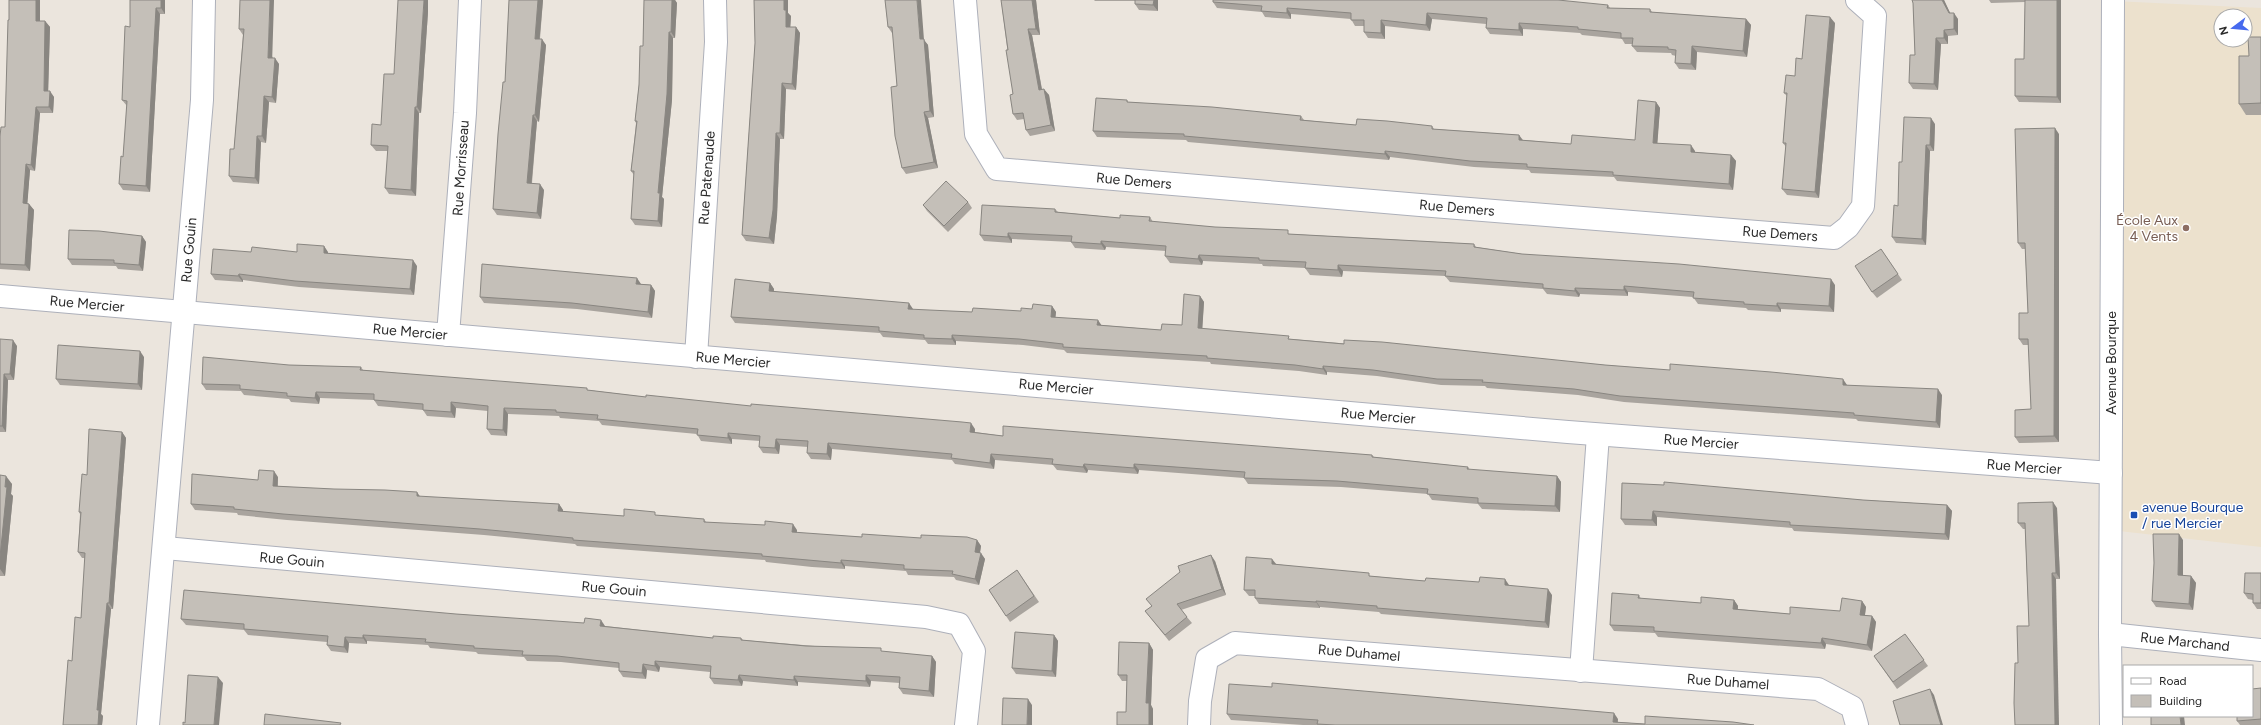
<svg xmlns="http://www.w3.org/2000/svg" width="2261" height="725" viewBox="0 0 2261 725" font-family="Figtree,sans-serif">
<rect width="100%" height="100%" fill="#ebe5dd"/>
<path fill="#ece1cd" fill-rule="evenodd" d="M2113 1 2261 8V547L2110 530ZM2221 16H2245V40H2221Z"/>
<g fill="none" stroke-linecap="round" stroke-linejoin="round">
<g stroke="#adb0ba" stroke-width="24">
<g id="minor">
<path d="M965 0 976 134 997 169 1420 205 1834 238 1848 227 1863 206 1875 16 1857 0"/>
<path d="M0 296 1568 432 2111 473"/>
<path d="M448 335 465 113 470 0"/>
<path d="M696 357 716 42 715 0"/>
<path d="M165 548 926 617 959 624 974 651 966 725"/>
<path d="M2110 634 2261 650"/>
<path d="M1581 671 1598 435"/>
<path d="M148 725 202 100 204 0"/>
<path d="M1199 725 1200 701 1207 659 1235 643 1818 689 1852 707 1857 725"/>
<path d="M2111 725 2110 634 2113 0"/>
</g>
</g>
<use href="#minor" stroke="#fff" stroke-width="22"/>
</g>
<g fill="#a9a49e">
<path d="M165 0V14H160L150 192 123 190 119 184 123 157 127 106 122 100 130 27Z"/>
<path d="M240 0 273 58 279 64 276 103 269 102 266 143 261 142 259 184 233 182 229 176 234 149 243 35 239 29Z"/>
<path d="M509 0H543L540 39 546 45 539 122 537 121 532 183 544 190 541 219 497 215 493 209 505 82Z"/>
<path d="M644 0H675L677 3 675 38H673L672 100 662 197 664 199 662 227 635 225 631 219 634 175 631 171 636 123 635 121 643 46Z"/>
<path d="M754 0H788V13L791 16 790 27H796L800 33 796 90 786 89 784 139H780L777 216 774 244 746 241 742 235 755 43Z"/>
<path d="M885 0 924 40 928 45 934 117 928 118 938 168 906 174 902 168 897 86 893 33H892L888 27Z"/>
<path d="M1001 0H1036L1040 35H1032L1042 89 1049 95 1055 131 1030 136 1026 130 1024 119 1017 120 1013 114V94Z"/>
<path d="M1094 0H1158V11L1139 10 1135 4V1H1095Z"/>
<path d="M1912 0H1944L1950 13 1958 19V35L1948 36V44H1941L1938 90 1913 89 1909 83 1915 55 1913 3Z"/>
<path d="M1989 0H2061V103L2019 102 2015 96 2024 59 2025 2 1991 3Z"/>
<path d="M1213 2 1608 5 1610 8 1650 9 1652 12 1746 19 1751 25 1747 57 1697 52 1696 70 1679 69 1675 63 1676 56 1672 55 1671 53 1637 52 1632 46 1633 44H1625L1622 39 1582 35 1580 33 1523 29V36L1490 34 1486 28V24L1432 19 1430 31 1385 26V39L1368 38 1364 32V26H1355L1351 19 1291 14V19L1265 17 1262 12 1217 8Z"/>
<path d="M428 12 421 113H419L416 196 389 194 385 188 388 151H376L371 145 381 125 394 74Z"/>
<path d="M40 21H45L50 27 48 91 54 97 53 113H40L35 171 30 170 27 203 29 204 34 210 30 271 0 269V136L5 127Z"/>
<path d="M1835 23 1819 198 1787 195 1782 189 1786 147 1783 143 1787 96 1784 93 1795 76 1802 59Z"/>
<path d="M2261 37V115H2246L2239 104 2249 56Z"/>
<path d="M1127 100 1128 102 1301 116 1304 120 1356 125 1432 126 1434 129 1519 135 1523 140 1571 144 1635 140 1656 102 1660 108 1657 143 1695 151V152L1731 155 1736 161 1733 190 1617 181 1614 177 1531 173 1529 170 1474 167 1390 157 1389 160 1188 142 1186 140 1097 137 1093 131Z"/>
<path d="M1935 124 1934 151H1930L1926 245 1896 243 1892 237 1898 206Z"/>
<path d="M2059 134V442L2019 443 2015 437 2031 409 2029 345H2023L2019 339 2028 313 2025 249H2022L2018 243Z"/>
<path d="M968 202 972 208 948 232 927 211 923 205Z"/>
<path d="M1055 209 1058 212 1120 218 1150 217 1153 222 1291 234 1474 244 1476 247 1522 254 1835 285 1834 312 1781 309V312L1748 310 1746 308 1698 304 1693 297 1628 292V296L1580 294 1579 297 1547 294 1543 289 1450 282 1445 276 1343 271 1342 277 1310 275 1305 268 1263 266 1262 264 1203 261 1202 265 1170 263 1165 256 1166 251 1106 247 1105 250 1075 248 1071 242 1012 239V243L984 241 980 235Z"/>
<path d="M142 236 146 242 143 271 118 269 116 266 72 265 68 259Z"/>
<path d="M324 246 328 253 417 266 414 295 299 287 243 280V282L215 280 211 274 251 252H297Z"/>
<path d="M1881 249 1902 280 1877 298 1872 292Z"/>
<path d="M770 283 774 289V292L913 309V310L972 312 1021 311 1052 306 1056 312 1055 317 1101 325 1161 330 1182 325 1200 296 1204 302 1202 329 1291 339 1605 365 1847 385 1942 395 1940 428 1858 421 1856 419 1624 402 1578 395 1487 388 1485 386 1441 385 1377 376 1327 372V375L1299 371 1211 364 1210 362 1067 353 1064 350 1023 345 956 341V345L928 344 925 340 883 337 880 333 735 323 731 317Z"/>
<path d="M641 284 651 285 655 291 652 318 577 309 484 303 480 297Z"/>
<path d="M0 339 17 346 14 380H8L6 432H0Z"/>
<path d="M144 357 142 390 60 385 56 379Z"/>
<path d="M289 365 361 367 363 370 588 390 646 397 975 429V432L1003 436 1372 455 1374 457 1468 467 1470 470 1557 476 1561 482 1560 512 1482 509 1478 504 1432 500 1428 494 1341 487 1248 484 1244 478 1139 470 1138 474 1088 470 1087 473 1057 470 1053 465 995 460 994 469 955 464 952 460 832 449 831 460 811 459 807 453 808 447 780 445 779 454 763 453 759 447 760 441 732 439V444L701 441 697 434 602 425 599 421 560 418 559 416 508 414 507 436 491 435 487 429 488 411 456 408 455 418 427 416 423 410 378 406 374 400 320 398 319 404 291 402 289 399 244 395 241 391 206 390 202 384Z"/>
<path d="M122 432 126 438 113 609H111L101 714 103 716 102 725H63L72 661 81 618 85 558H82L78 552 80 514 79 512 87 475Z"/>
<path d="M0 475 12 484 11 494 13 496 5 576H0Z"/>
<path d="M278 477V486L420 497 559 504 563 510V512L624 516 657 515 704 519 706 522 797 530V533L862 537 977 540 981 546 980 553 985 559 979 585 956 580 954 577 908 575 906 571 845 566V569L812 567 766 562 765 560 577 546 575 544 484 535 287 520 238 515 237 513 195 510 191 504 258 480Z"/>
<path d="M1622 483 1863 500 1947 505 1952 511 1949 540 1794 531 1792 528 1657 517V526L1625 525 1621 519Z"/>
<path d="M2057 508 2060 579H2056L2018 663 2029 626 2025 529H2023L2018 523Z"/>
<path d="M2183 540V576H2191L2196 583 2193 610 2156 607 2152 601Z"/>
<path d="M1215 561 1226 595 1181 610 1192 623 1169 641 1145 611 1152 606 1146 599Z"/>
<path d="M1276 564 1371 576 1425 581 1509 585 1552 595 1549 628 1381 614 1379 612 1320 607V608L1259 604 1255 598V596H1249L1244 590Z"/>
<path d="M1017 570 1039 602 1010 622 989 590Z"/>
<path d="M2261 573V609H2257L2253 603V600L2248 599 2244 593Z"/>
<path d="M1639 595 1641 599 1701 603 1734 600 1738 606V609L1790 614 1840 611 1862 601 1866 607 1865 615 1872 616 1876 622 1872 651 1826 644 1825 649 1658 637 1655 633 1614 631 1610 625Z"/>
<path d="M456 614 605 626 713 638H741L743 640 932 656 936 662 934 697 903 694 899 688 900 683 871 681 870 687 798 682V686L743 681 742 686 714 684 710 678V672L660 667 659 672 647 670 646 679 623 677 619 671V668L561 662 527 661 524 657 478 654 476 652 430 648 428 645 367 641V644L349 643 348 653 331 651 327 645V642L248 635 244 630 186 625 181 619Z"/>
<path d="M1905 634 1928 666 1897 689 1874 656Z"/>
<path d="M1054 635 1058 641 1056 677 1016 674 1012 668Z"/>
<path d="M1149 643 1153 650 1151 705 1153 709V725H1117L1126 712 1127 681H1122L1118 675Z"/>
<path d="M2261 688V725H2240L2237 721Z"/>
<path d="M1227 714 1618 719V722L1645 724 1754 725H1303L1231 720Z"/>
</g>
<g fill="#898681">
<path d="M36 0H40V27L36 21Z"/>
<path d="M161 0H165V14L161 8Z"/>
<path d="M270 0H274L272 64 268 58Z"/>
<path d="M424 0H428V12L421 113 417 107Z"/>
<path d="M538 0H543L539 45 535 39Z"/>
<path d="M672 0H675L677 3 675 38 671 32Z"/>
<path d="M784 0H788V13L791 16 790 33 786 27 784 10Z"/>
<path d="M917 0H921L924 40 928 45 934 117 930 111 920 39Z"/>
<path d="M1032 0H1036L1040 35 1036 29Z"/>
<path d="M1154 0H1158V11L1153 5Z"/>
<path d="M1942 0H1944L1953 19 1949 13Z"/>
<path d="M2057 0H2061V103L2057 97Z"/>
<path d="M156 8 160 14 150 192 146 186Z"/>
<path d="M1287 8 1291 14V19L1287 13Z"/>
<path d="M1427 13 1432 19 1430 31 1426 25Z"/>
<path d="M1954 13 1958 19V35L1954 29Z"/>
<path d="M1830 17 1835 23 1819 198 1815 192Z"/>
<path d="M1746 19 1751 25 1747 57 1743 51Z"/>
<path d="M1381 20 1385 26V39L1381 33Z"/>
<path d="M45 21 50 27 48 97 44 91Z"/>
<path d="M1519 23 1523 29V36L1519 30Z"/>
<path d="M796 27 800 33 796 90 792 84Z"/>
<path d="M1028 29 1032 35 1043 96 1039 90Z"/>
<path d="M1944 30 1948 36V44L1944 38Z"/>
<path d="M669 32 673 38 672 100 662 197 664 199 662 227 658 221V193Z"/>
<path d="M1936 38 1941 44 1938 90 1934 84Z"/>
<path d="M542 39 546 45 539 122 535 115Z"/>
<path d="M1692 46 1697 52 1696 70 1691 64Z"/>
<path d="M275 58 279 64 276 103 272 97Z"/>
<path d="M782 83 786 89 784 139 780 133Z"/>
<path d="M1044 89 1049 95 1055 131 1051 125Z"/>
<path d="M50 91 54 97 53 113 49 107Z"/>
<path d="M264 96 269 102 266 143 262 136Z"/>
<path d="M1656 102 1660 108 1657 149 1653 143Z"/>
<path d="M36 107 40 113 35 171 31 165Z"/>
<path d="M415 107 419 113 416 196 411 190Z"/>
<path d="M924 112 928 118 938 168 934 162Z"/>
<path d="M533 115 537 121 531 189 527 183Z"/>
<path d="M1931 118 1935 124 1934 151 1930 145Z"/>
<path d="M2055 128 2059 134V442L2054 436Z"/>
<path d="M776 133 780 139 777 216 774 244 769 238Z"/>
<path d="M1519 135 1523 141 1519 140Z"/>
<path d="M257 136 261 142 259 184 255 178Z"/>
<path d="M1691 145 1695 151V158L1691 152Z"/>
<path d="M1926 145 1930 151 1926 245 1922 239Z"/>
<path d="M1385 151 1390 157 1389 160 1385 154Z"/>
<path d="M1731 155 1736 161 1733 190 1729 184Z"/>
<path d="M26 164 30 170 27 209 23 203Z"/>
<path d="M540 184 544 190 541 219 537 213Z"/>
<path d="M29 204 34 210 30 271 25 265Z"/>
<path d="M1008 233 1012 239V243L1008 237Z"/>
<path d="M142 236 146 242 143 271 139 265Z"/>
<path d="M1101 241 1106 247 1105 250 1101 244Z"/>
<path d="M324 246 328 252V259L324 253Z"/>
<path d="M1199 255 1203 261 1202 265 1198 259Z"/>
<path d="M413 260 417 266 414 295 410 289Z"/>
<path d="M1338 265 1343 271 1342 277 1338 270Z"/>
<path d="M239 274 243 280V282L238 276Z"/>
<path d="M637 278 641 284H636Z"/>
<path d="M1831 279 1835 285 1834 312 1829 306Z"/>
<path d="M770 283 774 289 773 297 769 291Z"/>
<path d="M651 285 655 291 652 318 648 312Z"/>
<path d="M1624 286 1628 292V296L1624 290Z"/>
<path d="M1575 288 1580 294 1579 297 1575 291Z"/>
<path d="M1200 296 1204 302 1202 334 1198 328Z"/>
<path d="M909 303 913 309 912 315 908 309Z"/>
<path d="M1777 303 1781 309V312L1777 306Z"/>
<path d="M1052 306 1056 312 1055 323 1051 317Z"/>
<path d="M1098 320 1102 326 1097 325Z"/>
<path d="M952 335 956 341V345L952 339Z"/>
<path d="M13 340 17 346 14 380 10 374Z"/>
<path d="M140 351 144 357 142 390 138 384Z"/>
<path d="M1323 366 1327 372V375L1323 369Z"/>
<path d="M4 374 8 380 6 432 2 426Z"/>
<path d="M1843 379 1847 385H1843Z"/>
<path d="M1938 389 1942 395 1940 428 1936 422Z"/>
<path d="M316 392 320 398 319 404 315 398Z"/>
<path d="M451 402 456 408 455 418 451 412Z"/>
<path d="M504 408 508 414 507 436 503 430Z"/>
<path d="M971 423 975 429 974 438 970 432Z"/>
<path d="M122 432 126 438 113 609 109 603Z"/>
<path d="M728 433 732 439V444L728 438Z"/>
<path d="M776 439 780 445 779 454 775 448Z"/>
<path d="M828 443 832 449 831 460 827 454Z"/>
<path d="M991 454 995 460 994 469 990 463Z"/>
<path d="M1084 464 1088 470 1087 473 1083 467Z"/>
<path d="M1134 464 1139 470 1138 474 1134 468Z"/>
<path d="M274 471 278 477 277 492 273 486Z"/>
<path d="M6 476 12 484 11 494 13 496 5 576 0 569V557Z"/>
<path d="M1557 476 1561 482 1560 512 1555 506Z"/>
<path d="M417 492 421 498 417 496Z"/>
<path d="M2053 502 2057 508 2060 579 2056 573Z"/>
<path d="M559 504 563 510V518L558 511Z"/>
<path d="M1947 505 1952 511 1949 540 1945 534Z"/>
<path d="M1653 511 1657 517V526L1652 520Z"/>
<path d="M793 524 797 530 796 538 792 532Z"/>
<path d="M2179 534 2183 540V581L2178 575Z"/>
<path d="M977 540 981 546 979 558 975 552Z"/>
<path d="M981 553 985 559 979 585 975 579Z"/>
<path d="M1211 555 1215 561 1226 595 1222 589Z"/>
<path d="M1272 559 1277 565 1272 564Z"/>
<path d="M841 560 845 566V569L841 563Z"/>
<path d="M2052 573 2056 579 2059 725H2055Z"/>
<path d="M2191 576 2196 583 2193 610 2189 604Z"/>
<path d="M1505 579 1509 585H1505Z"/>
<path d="M1548 589 1552 595 1549 628 1545 622Z"/>
<path d="M1734 600 1738 606 1737 615 1733 609Z"/>
<path d="M1316 601 1320 607V608L1316 602Z"/>
<path d="M1862 601 1866 607 1864 621 1860 615Z"/>
<path d="M107 603 111 609 101 714 103 716 102 725H98L97 710Z"/>
<path d="M1872 616 1876 622 1872 651 1867 645Z"/>
<path d="M601 620 605 626H600Z"/>
<path d="M363 635 367 641V644L363 638Z"/>
<path d="M1054 635 1058 641 1056 677 1052 671Z"/>
<path d="M345 637 349 643 348 653 344 647Z"/>
<path d="M1822 638 1826 644 1825 649 1821 643Z"/>
<path d="M1149 643 1153 650 1151 705 1153 709V725H1149L1146 703Z"/>
<path d="M932 656 936 662 934 697 929 691Z"/>
<path d="M655 661 660 667 659 672 655 666Z"/>
<path d="M643 664 647 670 646 679 642 673Z"/>
<path d="M739 675 743 681 742 686 738 680Z"/>
<path d="M866 675 871 681 870 687 866 681Z"/>
<path d="M794 676 798 682V686L794 680Z"/>
<path d="M218 677 223 683 219 725H214Z"/>
<path d="M1930 689 1934 695 1943 725H1941Z"/>
<path d="M1028 699 1032 705V725H1027Z"/>
<path d="M1614 713 1618 719 1617 725 1613 722Z"/>
<path d="M2180 716H2184L2185 725H2181Z"/>
</g>
<g fill="#c4bfb8" stroke="#898681">
<path d="M9 0H36V21H45L44 91H50L49 107H36L31 165 26 164 23 203 29 204 25 265 0 264V136L1 127H5L8 20H9Z"/>
<path d="M130 0H161V8H156L146 186 119 184 121 156 123 157 127 101 122 100 125 26 130 27Z"/>
<path d="M240 0H270L268 58H275L272 97 264 96 262 136H257L255 178 229 176 230 149H234L244 29H239Z"/>
<path d="M398 0H424L417 107H415L411 190 385 188 388 146 371 145 372 124 381 125 384 74H394Z"/>
<path d="M509 0H538L535 39H542L535 115H533L527 183 540 184 537 213 493 209 498 134 503 82H505Z"/>
<path d="M644 0H672L671 32H669L667 94 658 193H660L658 221 631 219 634 171H631L637 121H635L639 85 640 46H643Z"/>
<path d="M754 0H784V10H786V27H796L792 84 782 83 780 133H776L773 210 769 238 742 235 755 43Z"/>
<path d="M885 0H917L920 39H924L930 111 924 112 934 162 902 168 895 136 891 87 897 86 892 27H888Z"/>
<path d="M1001 0H1032L1036 29H1028L1039 90 1044 89 1051 125 1026 130 1023 113 1013 114 1010 95 1013 94 1006 50H1008Z"/>
<path d="M1135 0H1154L1153 5 1135 4Z"/>
<path d="M1213 0H1558L1608 5 1607 8 1650 9V12L1746 19 1743 51 1692 46 1691 64 1675 63 1676 50 1668 49V47L1632 46 1633 38H1621V33L1578 29V27L1519 23V30L1486 28 1487 18 1427 13 1426 25 1381 20V33L1364 32V20H1351V13L1287 8V13L1261 11 1262 6 1213 2Z"/>
<path d="M1912 0H1942L1949 13H1954V29L1944 30V38H1936L1934 84 1909 83 1910 55H1915L1913 3Z"/>
<path d="M2025 0H2057V97L2015 96V59H2024Z"/>
<path d="M1806 15 1830 17 1815 192 1782 189 1786 143H1783L1787 93H1784L1786 75 1795 76 1796 58 1802 59Z"/>
<path d="M2248 37H2261V103L2239 104V56H2249Z"/>
<path d="M1096 98 1127 100V102L1212 107 1301 116 1300 120 1356 125 1357 119 1387 121 1432 126V129L1519 135V140L1571 144 1572 135 1635 140 1638 100 1656 102 1653 143 1691 145V152L1731 155 1729 184 1613 175V172L1527 167V164L1470 161 1385 151V154L1184 136V134L1093 131Z"/>
<path d="M1904 117 1931 118 1930 145H1926L1922 239 1892 237 1894 205 1898 206 1899 162H1902Z"/>
<path d="M2055 128 2054 436 2015 437V410L2031 409 2028 339H2019V313H2028L2025 243H2018L2015 129Z"/>
<path d="M946 181 968 202 944 226 923 205Z"/>
<path d="M982 205 1055 209V212L1120 218V215L1150 217 1149 221 1215 227 1288 230V234L1474 244V247L1522 254 1679 264 1831 279 1829 306 1777 303V306L1744 304V302L1693 298 1694 292 1624 286V290L1575 288V291L1543 288V284L1445 276 1446 271 1338 265V270L1305 268 1306 262 1259 260V258L1199 255 1198 259 1165 256 1166 246 1101 241V244L1071 242 1072 236 1008 233V237L980 235Z"/>
<path d="M69 230 99 231 142 236 139 265 114 263V260L68 259Z"/>
<path d="M297 244 324 246V253L413 260 410 289 295 281 239 274 238 276 211 274 213 249 251 252 252 247 297 252Z"/>
<path d="M1881 249 1898 274 1872 292 1855 266Z"/>
<path d="M482 264 637 278 636 284 651 285 648 312 572 303 480 297Z"/>
<path d="M735 279 770 283 769 291 909 303 908 309 972 312 973 308 1021 311V308L1032 309 1033 304 1052 306 1051 317 1098 320 1097 325 1161 330 1162 324 1182 325 1184 294 1200 296 1198 328 1289 336 1288 339 1344 344V340L1382 342 1605 365 1670 370V364L1771 372 1843 379V385L1938 389 1936 422 1854 415V413L1620 396 1574 389 1482 382 1483 380 1437 379 1373 370 1323 366V369L1295 365 1207 358V356L1063 347V344L1019 339 952 335V339L924 338V335L879 331V327L731 317Z"/>
<path d="M0 339 13 340 10 374H4L2 426H0Z"/>
<path d="M58 345 140 351 138 384 56 379Z"/>
<path d="M203 357 289 365 361 367 360 370 587 388V390L646 397V395L751 406V404L962 422 971 423 970 432 1003 436V426L1372 455V457L1468 467 1467 469 1557 476 1555 506 1478 503V498L1427 494 1428 489 1337 481 1244 478 1245 472 1134 464V468L1084 464 1083 467 1052 464 1053 459 991 454 990 463 951 458 952 454 828 443 827 454 807 453 808 441 776 439 775 448 759 447 760 436 728 433V438L697 435 698 429 597 419 598 415 556 412V410L504 408 503 430 487 429 488 406 451 402V412L423 410V404L374 400V394L316 392 315 398 287 396V393L240 389V385L202 384Z"/>
<path d="M89 429 122 432 109 603H107L97 710H99L98 725H63L68 660 72 661 75 617 81 618 85 553 78 552 81 512H79L82 474 87 475Z"/>
<path d="M259 470 274 471 273 486 334 489 385 490 417 492V496L559 504 558 511 624 516V509L655 512V515L704 519V522L765 525V521L793 524 792 532 862 537V534L921 538V535L967 537 977 540 975 552 981 553 975 579 952 574 953 571 904 569V565L841 560V563L808 560 762 556V554L573 540V538L480 529 283 514 234 509V507L191 504 192 474 258 480Z"/>
<path d="M0 475 6 476 5 487H7L0 557Z"/>
<path d="M1664 482 1863 500 1947 505 1945 534 1790 525V522L1653 511 1652 520 1621 519 1622 483 1664 485Z"/>
<path d="M2053 502 2056 573H2052L2055 725H2015L2014 703 2015 663H2018L2017 626H2029L2025 523H2018V503Z"/>
<path d="M2153 534H2179L2178 575 2191 576 2189 604 2152 601 2154 563Z"/>
<path d="M1211 555 1222 589 1177 604 1187 617 1165 635 1145 611 1152 606 1146 599 1180 572 1178 566Z"/>
<path d="M1246 557 1272 559V564L1369 573V576L1425 581 1426 578 1479 582 1480 577 1505 579V585L1548 589 1545 622 1377 608V606L1316 601V602L1255 598V590H1244Z"/>
<path d="M1017 570 1034 596 1006 616 989 590Z"/>
<path d="M2245 573H2261V603H2253V594L2244 593Z"/>
<path d="M184 590 456 614 584 623 585 618 601 620 600 626 713 638V636L741 638V640L806 646 881 648V651L932 656 929 691 899 688 900 677 866 675V681L794 676V680L739 675 738 680 710 678 711 666 655 661V666L643 664 642 673 619 671V663L557 656 522 655 523 651 474 648V646L425 642 426 639 363 635V638L345 637 344 647 327 645 328 636 244 629V624L181 619Z"/>
<path d="M1612 593 1639 595 1638 598 1701 603V597L1734 600 1733 609 1790 614V607L1840 611 1842 598 1862 601 1860 615 1872 616 1867 645 1822 638 1821 643 1654 631V627L1610 625Z"/>
<path d="M1015 632 1054 635 1052 671 1012 668Z"/>
<path d="M1905 634 1924 660 1893 682 1874 656Z"/>
<path d="M1119 642 1149 643 1146 703H1149V725H1117V712H1126L1127 675H1118Z"/>
<path d="M188 675 218 677 214 725H183V722L185 723Z"/>
<path d="M1272 683 1614 713 1613 722 1645 724V716L1733 722 1754 725H1335L1317 724 1318 720 1227 714 1229 684 1272 687Z"/>
<path d="M2261 688V719L2237 721V716H2252V689Z"/>
<path d="M1930 689 1941 725H1900L1893 701Z"/>
<path d="M1003 698 1028 699 1027 725H1002Z"/>
<path d="M265 714 341 723 340 725H264Z"/>
<path d="M2151 716H2180L2181 725H2151Z"/>
</g>
<circle fill="#8d6e63" stroke="#fff" stroke-width="1.5" cx="2186" cy="228" r="4"/>
<rect fill="#1a4fb4" stroke="#fff" stroke-width="1.5" x="2130" y="511" width="8" height="8" rx="2"/>
<g text-anchor="middle" dominant-baseline="central" stroke-width="3" stroke-linejoin="round" paint-order="stroke">
<g font-size="14" fill="#2a2a2a" stroke="#fff">
<text transform="translate(461 168) rotate(-86)">Rue Morrisseau</text>
<text transform="translate(707 178) rotate(-86)">Rue Patenaude</text>
<text transform="translate(1134 181) rotate(5)">Rue Demers</text>
<text transform="translate(1457 208) rotate(5)">Rue Demers</text>
<text transform="translate(1780 234) rotate(4)">Rue Demers</text>
<text transform="translate(189 250) rotate(-85)">Rue Gouin</text>
<text transform="translate(87 304) rotate(5)">Rue Mercier</text>
<text transform="translate(410 332) rotate(5)">Rue Mercier</text>
<text transform="translate(733 360) rotate(5)">Rue Mercier</text>
<text transform="translate(2111 363) rotate(-90)">Avenue Bourque</text>
<text transform="translate(1056 387) rotate(5)">Rue Mercier</text>
<text transform="translate(1378 416) rotate(5)">Rue Mercier</text>
<text transform="translate(1701 442) rotate(4)">Rue Mercier</text>
<text transform="translate(2024 467) rotate(4)">Rue Mercier</text>
<text transform="translate(292 560) rotate(5)">Rue Gouin</text>
<text transform="translate(614 589) rotate(5)">Rue Gouin</text>
<text transform="translate(2185 642) rotate(6)">Rue Marchand</text>
<text transform="translate(1359 653) rotate(5)">Rue Duhamel</text>
<text transform="translate(1728 682) rotate(4)">Rue Duhamel</text>
</g>
<g font-size="14" fill="#785e54" stroke="#fff" text-anchor="end">
<text x="2178" y="220">École Aux<tspan x="2178" dy="16">4 Vents</tspan></text>
</g>
<g font-size="14" fill="#164399" stroke="#fff" text-anchor="start">
<text x="2142" y="507">avenue Bourque<tspan x="2142" dy="16">/ rue Mercier</tspan></text>
</g>
</g>
<rect x="2123" y="665" width="130" height="52" fill="#ffffff" stroke="#aaaaaa"/>
<rect x="2131" y="678" width="20" height="6" fill="#ffffff" stroke="#aaaaaa"/>
<text x="2159" y="685" font-size="12" fill="#2a2a2a">Road</text>
<rect x="2131" y="695" width="20" height="12" fill="#c4bfb8" stroke="#aaaaaa"/>
<text x="2159" y="705" font-size="12" fill="#2a2a2a">Building</text>
<g transform="translate(2233 28) rotate(254)"><circle r="19" fill="#ffffff" stroke="#aaaaaa"/>
<path d="M0-3L7 15L0 10L-7 15Z" fill="#476aee"/>
<text y="-6" font-size="11" font-weight="bold" text-anchor="middle" fill="#2a2a2a">N</text>
</g>
</svg>
